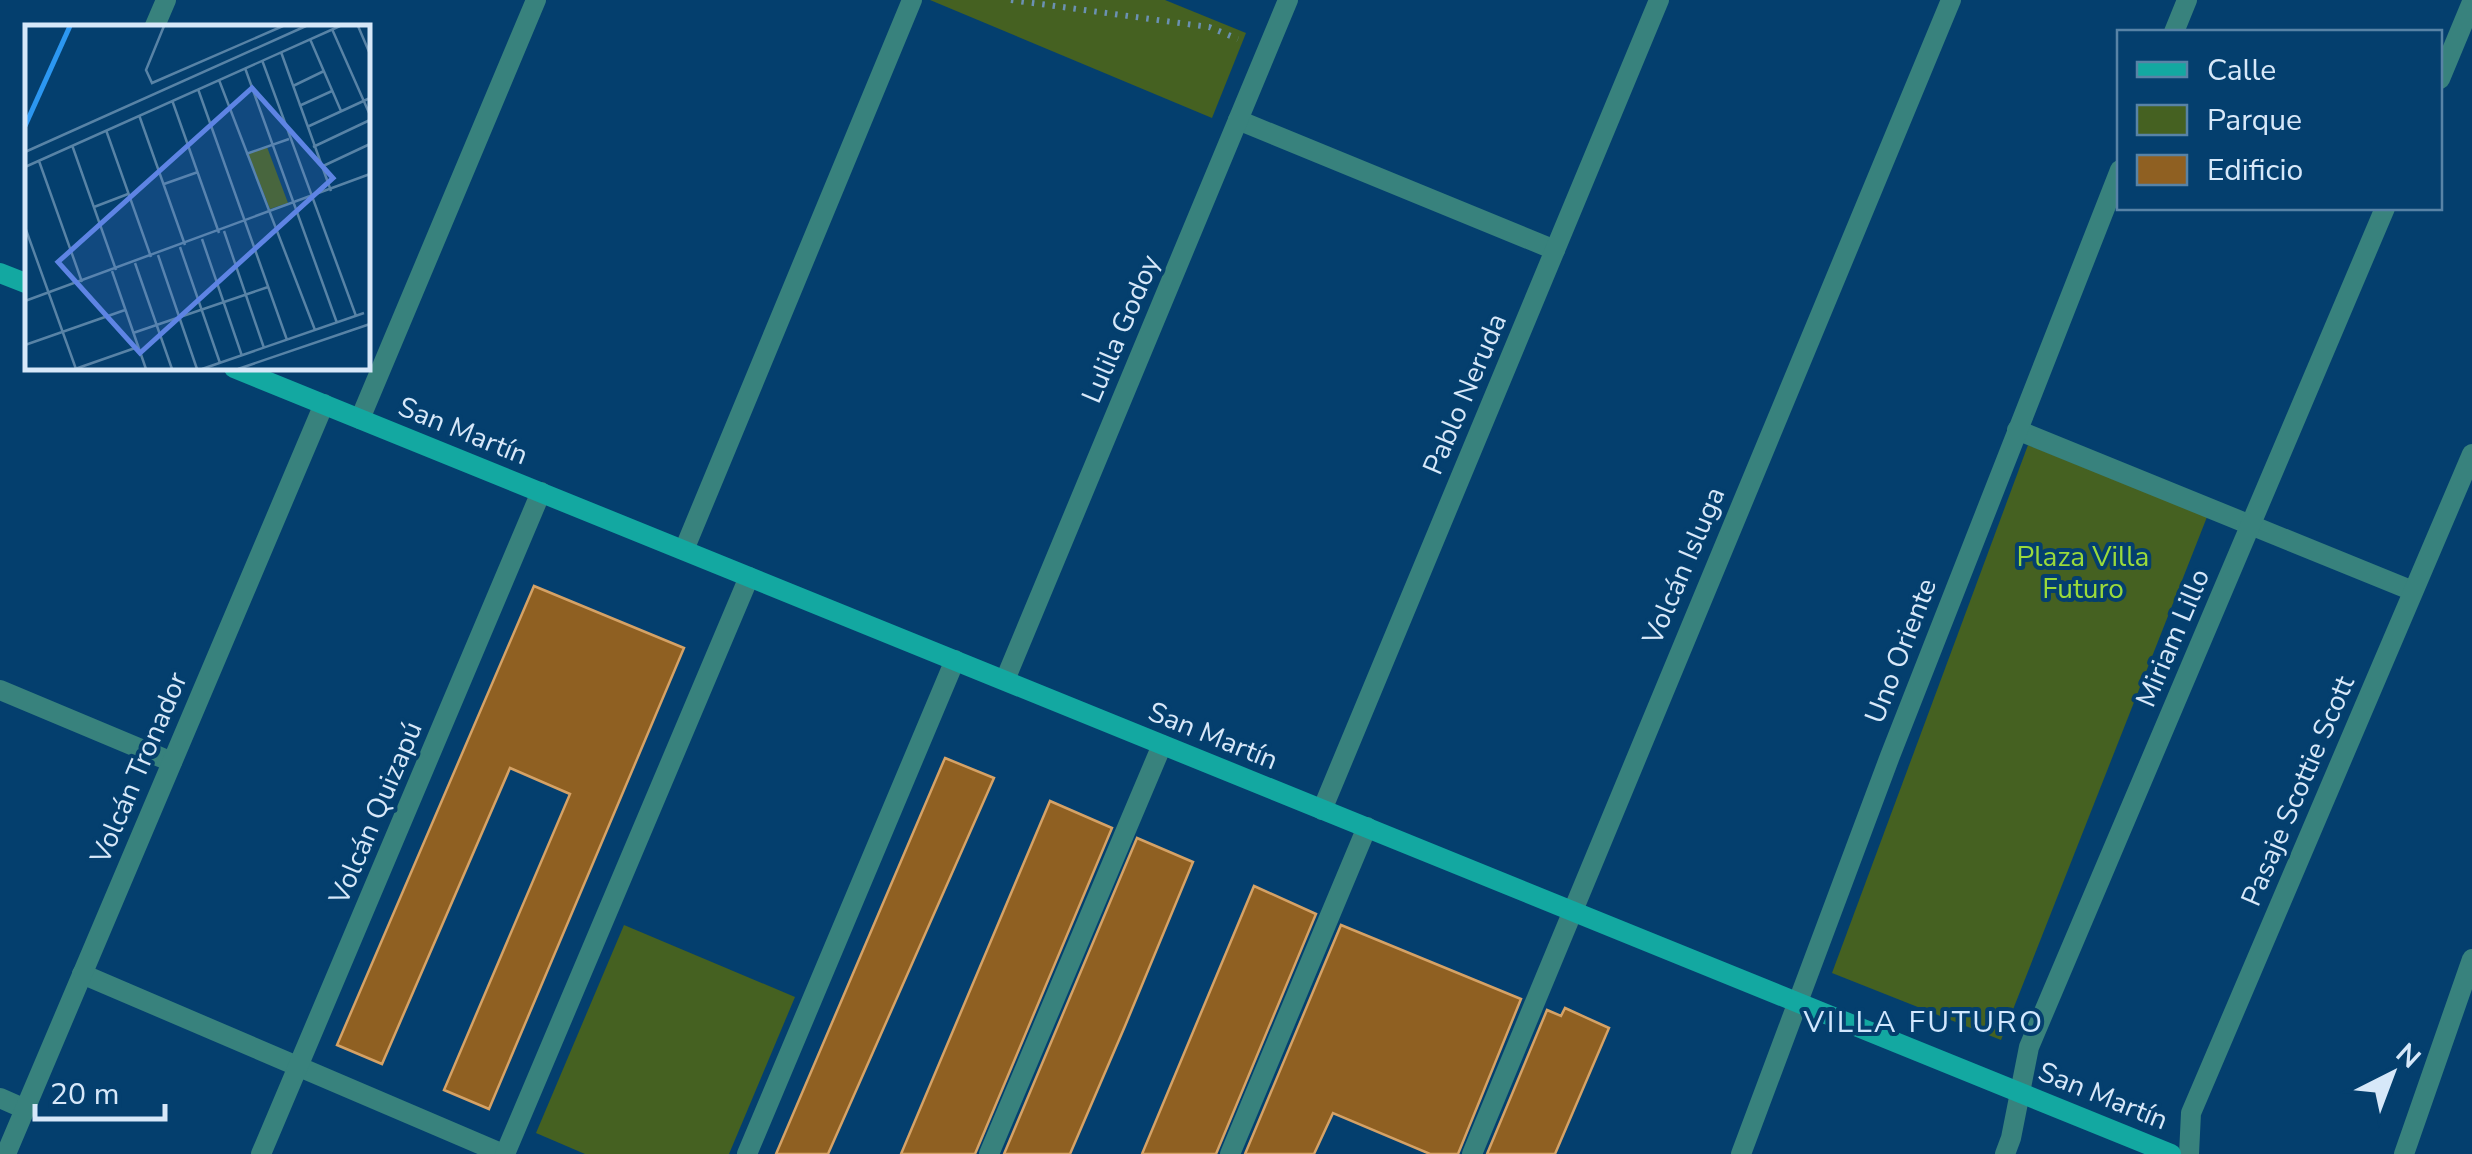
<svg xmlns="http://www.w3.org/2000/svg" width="2472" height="1154" viewBox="0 0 2472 1154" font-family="'Nunito Sans',sans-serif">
<rect width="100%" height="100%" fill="#043f6e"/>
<g fill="#456121">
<path d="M930 0H1165L1246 33 1212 118Z"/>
<path d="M2028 445 2207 517 2001 1040 1832 973Z"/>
<path d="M624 925 795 997 729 1154H585L536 1133Z"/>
</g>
<g fill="#8f6022" stroke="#d5a266" stroke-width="2.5">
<path d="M534 586 684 648 489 1109 444 1090 570 794 510 768 382 1064 337 1045Z"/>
<path d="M945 758 994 778 828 1154H776Z"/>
<path d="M1050 801 1112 828 975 1154H901Z"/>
<path d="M1137 838 1193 862 1125 1026 1070 1154H1004Z"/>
<path d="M1254 886 1316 914 1216 1154H1142Z"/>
<path d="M1341 925 1521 999 1458 1154H1430L1333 1113 1314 1154H1245Z"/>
<path d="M1565 1008 1609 1028 1555 1154H1487L1547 1010 1561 1016Z"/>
</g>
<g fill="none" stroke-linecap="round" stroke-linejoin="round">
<path stroke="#6b91b2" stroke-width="6" stroke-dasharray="2.5 8" stroke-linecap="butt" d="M1011 0 1209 27 1238 39"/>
<g stroke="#38827d" stroke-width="20">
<path d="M154 28 166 0"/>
<path d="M2174 32 2187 0"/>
<path d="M2440 79 2472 2"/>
<path d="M1238 120 1555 250"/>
<path d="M360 419 536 0"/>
<path d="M2017 430 2413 591"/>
<path d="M684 550 912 0"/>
<path d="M1005 680 1288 0"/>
<path d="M0 690 172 762"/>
<path d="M1322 810 1659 0"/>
<path d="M82 974 503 1154"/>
<path d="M0 1098 25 1109"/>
<path d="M6 1154 324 404"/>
<path d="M261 1154 541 492"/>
<path d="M505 1154 749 577"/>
<path d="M747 1154 955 660"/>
<path d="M989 1154 1162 745"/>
<path d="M1230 1154 1367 827"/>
<path d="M1472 1154 1951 0"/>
<path d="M1741 1154 1890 756 2120 170"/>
<path d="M2005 1154 2011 1138 2029 1047 2385 208"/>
<path d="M2189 1154 2191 1113 2472 454"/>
<path d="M2404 1154 2472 959"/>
</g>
<g stroke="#13a8a1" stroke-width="20">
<path d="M0 273 28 284"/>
<path d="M234 368 2171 1154"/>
</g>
</g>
<g text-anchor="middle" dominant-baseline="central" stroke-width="8" stroke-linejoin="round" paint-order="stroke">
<g font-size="28" fill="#d7e8f9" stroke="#043f6e">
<text transform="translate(1121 329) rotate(-67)">Lulila Godoy</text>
<text transform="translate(1465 394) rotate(-67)">Pablo Neruda</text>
<text transform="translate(463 431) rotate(22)">San Martín</text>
<text transform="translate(1684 566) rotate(-67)">Volcán Isluga</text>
<text transform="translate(2173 638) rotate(-67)">Miriam Lillo</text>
<text transform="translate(1901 651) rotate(-69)">Uno Oriente</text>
<text transform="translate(1213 736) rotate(22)">San Martín</text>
<text transform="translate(139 768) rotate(-67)">Volcán Tronador</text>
<text transform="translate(2298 791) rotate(-67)">Pasaje Scottie Scott</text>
<text transform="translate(376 813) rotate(-67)">Volcán Quizapú</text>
<text transform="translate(2103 1096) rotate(22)">San Martín</text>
</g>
<g font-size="28" fill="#9ada3b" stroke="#043f6e">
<text x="2083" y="557">Plaza Villa<tspan x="2083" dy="32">Futuro</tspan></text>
</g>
<g font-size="30" letter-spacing="2.5" fill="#d1e7fe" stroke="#043f6e">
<text x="1924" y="1022">VILLA FUTURO</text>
</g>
</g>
<g transform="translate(25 25)">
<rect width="345" height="345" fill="#043f6e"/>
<path d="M242 122 263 178 245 184 223 129Z" fill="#456121"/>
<path fill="none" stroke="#2c97f1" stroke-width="5" d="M0 101 45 1"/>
<path fill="none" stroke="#5883a6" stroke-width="2.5" d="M139 1 121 45 127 58 258 1M333 1 345 29M307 4 345 90M285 14 316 86M256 27 306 166M237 35 331 291M220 43 312 298M194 55 290 305M268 61 299 46M173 64 262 315M147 75 194 208M274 81 307 66M114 90 160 220M282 102 345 73M81 105 126 232M47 120 91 245M288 122 345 95M0 127 281 1M221 129 264 114M14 136 57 257M0 142 315 1M296 142 345 119M139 159 173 147M69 182 103 169M0 202 51 344M199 206 239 323M177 214 217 331M155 222 195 338M133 230 172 344M110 238 147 344M87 246 121 344M0 276 345 149M108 308 243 262M0 320 100 285M50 344 113 322M177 344 339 288M213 344 345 299"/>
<path fill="#5e84e4" fill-opacity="0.15" stroke="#5e84e4" stroke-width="5" d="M227 63 308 153 115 328 33 237Z"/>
<rect width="345" height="345" fill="none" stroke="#d7e8f9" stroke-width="5"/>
</g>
<rect x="2117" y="30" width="325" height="180" fill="#043f6e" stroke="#5883a6" stroke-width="2.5"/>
<rect x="2137" y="62" width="50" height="15" fill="#13a8a1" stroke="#5883a6" stroke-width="2.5"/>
<text x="2207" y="80" font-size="30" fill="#d7e8f9">Calle</text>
<rect x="2137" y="105" width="50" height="30" fill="#456121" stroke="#5883a6" stroke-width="2.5"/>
<text x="2207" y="130" font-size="30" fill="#d7e8f9">Parque</text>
<rect x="2137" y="155" width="50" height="30" fill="#8f6022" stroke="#5883a6" stroke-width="2.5"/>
<text x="2207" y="180" font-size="30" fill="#d7e8f9">Edificio</text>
<g transform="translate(2392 1074) rotate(42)" stroke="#043f6e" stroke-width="8" paint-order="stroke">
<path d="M0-8L18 38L0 25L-18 38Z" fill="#d7e8f9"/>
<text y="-15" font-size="28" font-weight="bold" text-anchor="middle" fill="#d7e8f9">N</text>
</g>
<path d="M35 1104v15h130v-15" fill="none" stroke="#d7e8f9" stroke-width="5"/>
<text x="50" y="1104" font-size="30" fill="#d7e8f9" stroke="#043f6e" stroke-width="8" paint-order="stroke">20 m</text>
</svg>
